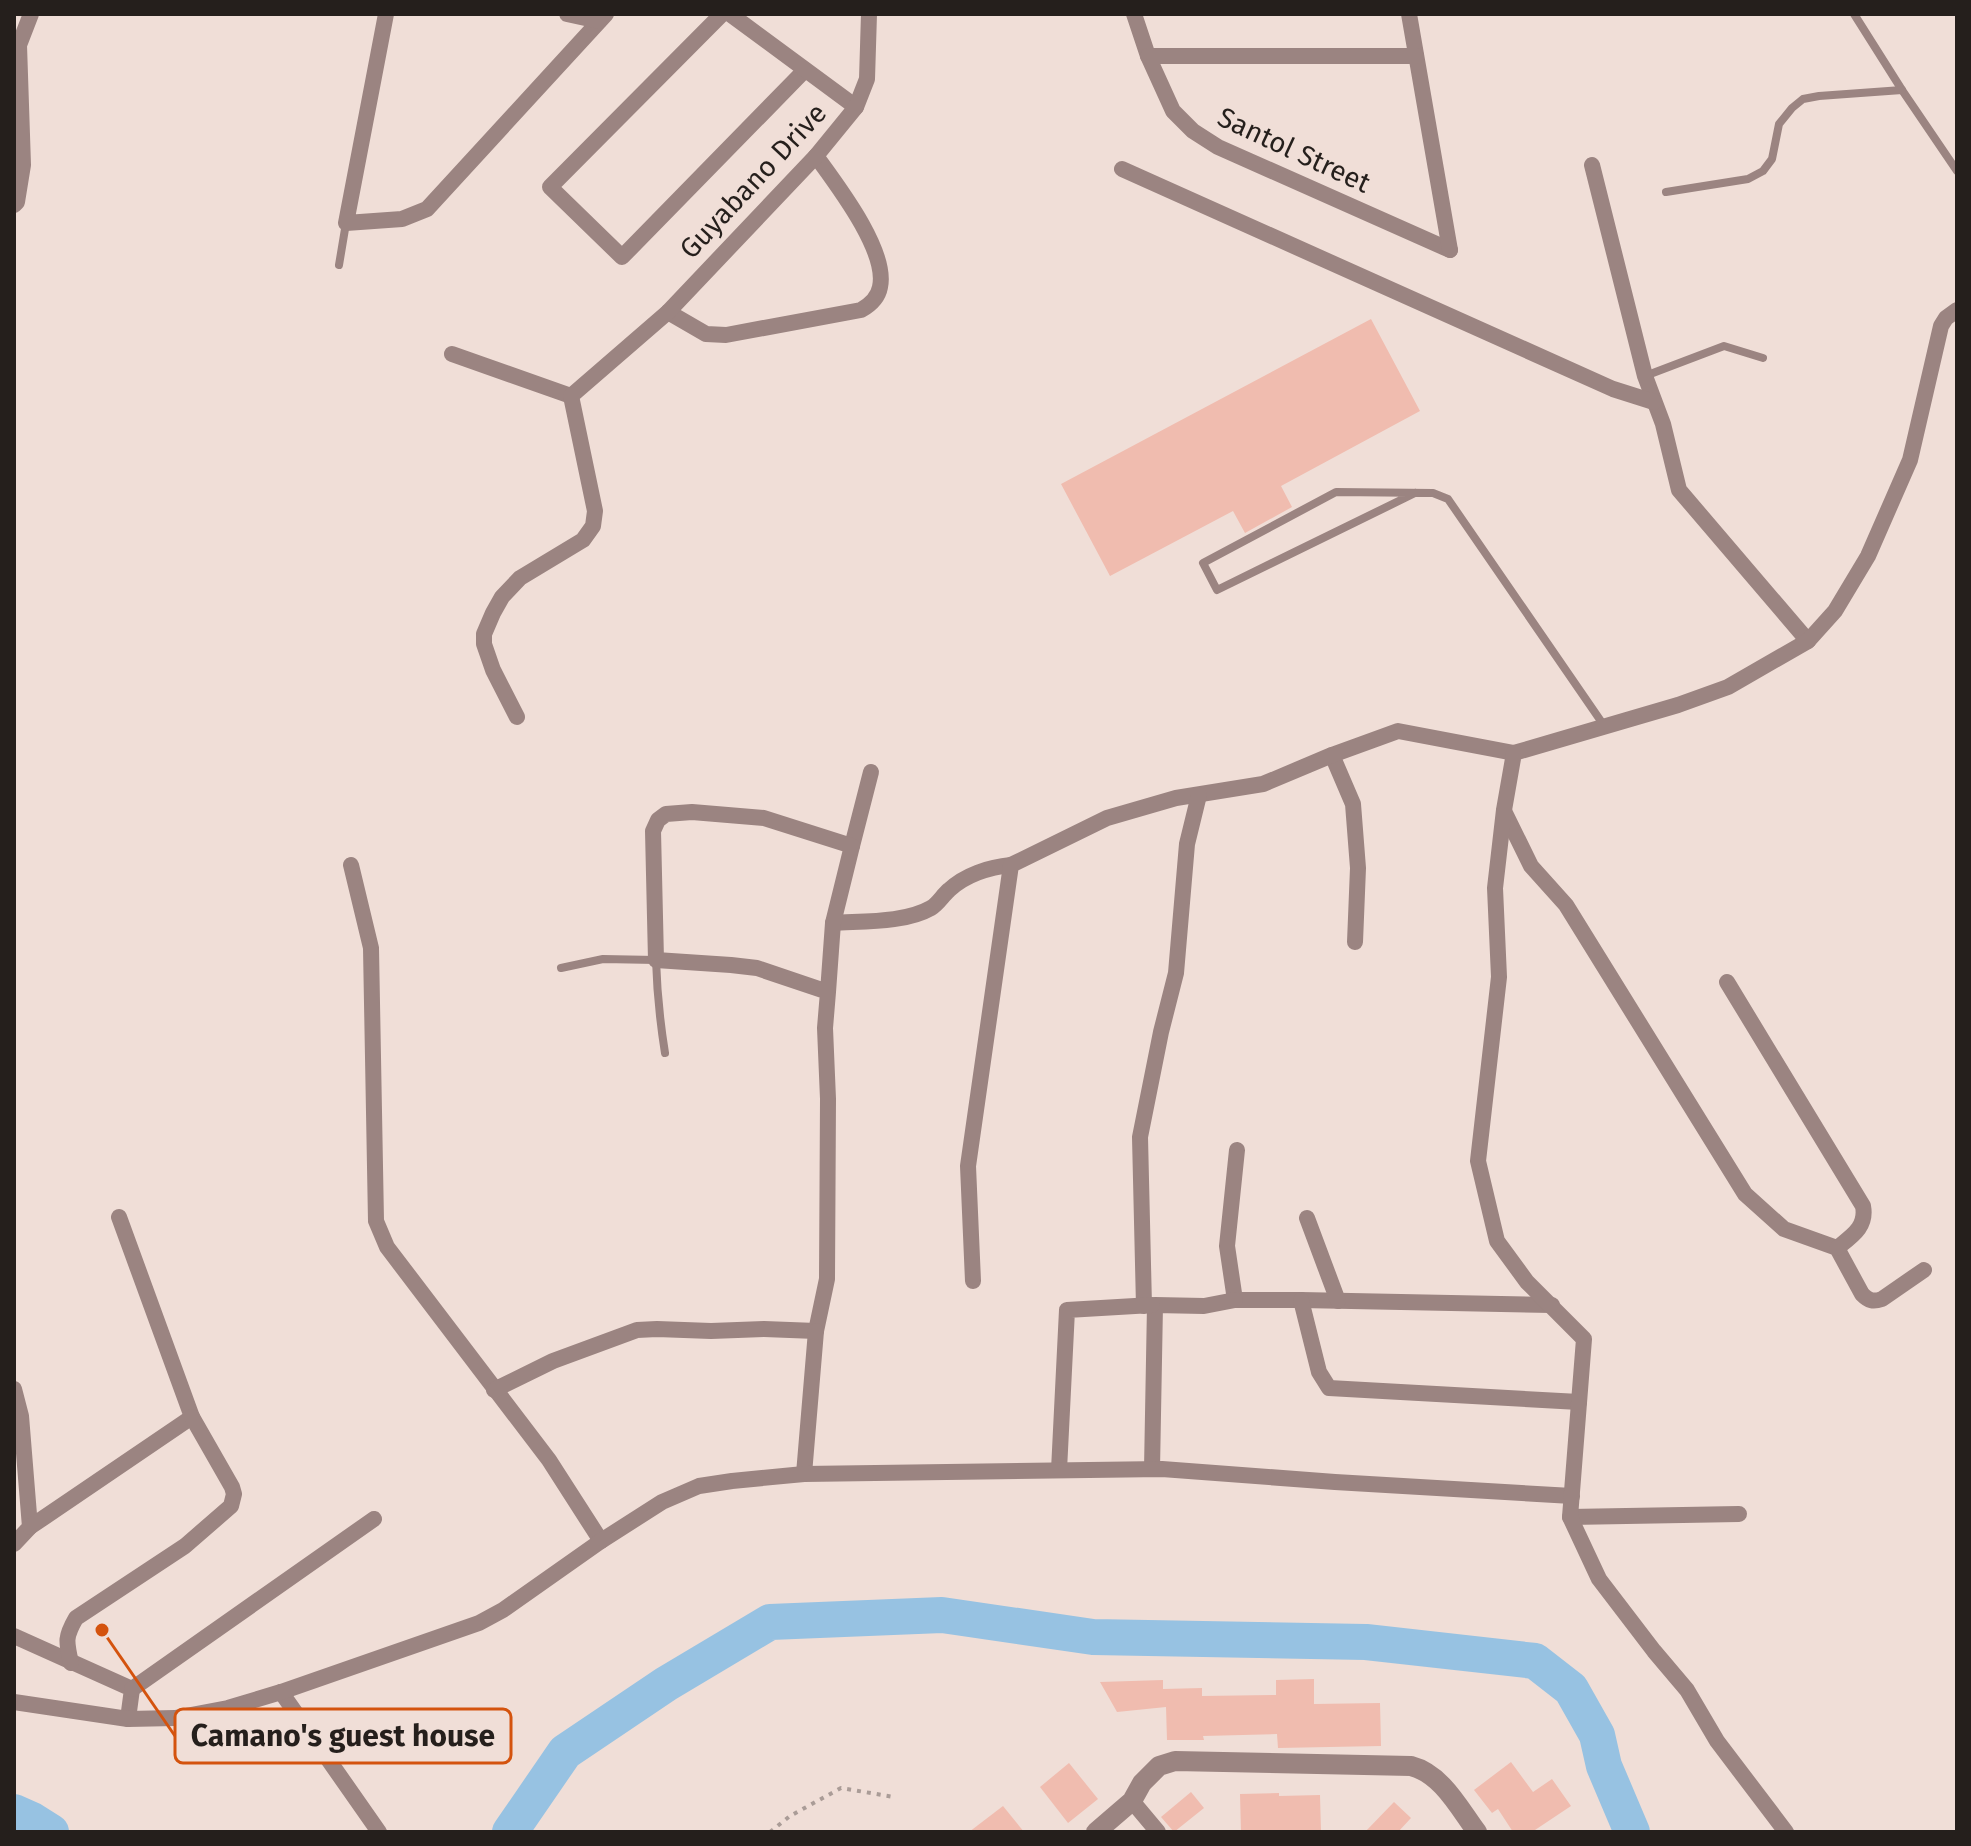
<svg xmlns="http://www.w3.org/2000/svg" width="1971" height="1846" viewBox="0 0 1971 1846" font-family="'Fira Sans',sans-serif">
<rect width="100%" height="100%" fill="#f0ded7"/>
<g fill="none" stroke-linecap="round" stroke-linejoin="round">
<g stroke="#97c2e2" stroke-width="36">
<path d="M14 1812 32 1820 51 1832"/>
<path d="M510 1832 565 1752 666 1684 770 1622 942 1615 1093 1637 1366 1642 1535 1661 1571 1689 1597 1735 1604 1766 1632 1832"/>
</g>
</g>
<g fill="#f0bcaf">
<path d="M1371 319 1420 411 1281 486 1292 507 1245 533 1233 511 1110 576 1061 484Z"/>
<path d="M1314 1679V1704L1380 1703 1381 1746 1278 1748 1277 1734 1203 1736 1204 1740H1167L1166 1707 1117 1712 1100 1682 1163 1680V1689L1202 1688V1696L1276 1695V1680Z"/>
<path d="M1511 1762 1533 1792 1552 1779 1571 1806 1532 1832H1513L1498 1809 1492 1813 1474 1790Z"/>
<path d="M1069 1763 1098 1799 1068 1823 1040 1787Z"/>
<path d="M1191 1792 1204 1808 1174 1832 1161 1817Z"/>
<path d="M1279 1793V1796L1320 1795 1321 1832H1241L1240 1794Z"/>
<path d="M1394 1802 1411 1818 1398 1832H1365Z"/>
<path d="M1003 1806 1024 1832H969Z"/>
</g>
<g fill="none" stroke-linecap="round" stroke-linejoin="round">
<path stroke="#aa9c97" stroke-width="4" stroke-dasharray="4 6" stroke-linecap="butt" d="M770 1832 790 1816 841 1788 894 1797"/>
<g stroke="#9b8481" stroke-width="8">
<path d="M1854 14 1902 90 1957 171"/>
<path d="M1666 192 1748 179 1763 171 1772 159 1779 124 1792 108 1803 99 1819 96 1902 90"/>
<path d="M339 265 346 223"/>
<path d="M1645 376 1724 346 1763 358"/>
<path d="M1415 493 1217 590 1203 563 1336 492 1433 493 1448 499 1605 727"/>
<path d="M561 968 603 959 656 960C657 991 660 1022 665 1053"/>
</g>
<g stroke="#9b8481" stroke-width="16">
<path d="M386 14 346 223 402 219 427 209 606 14"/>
<path d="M567 14 599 21"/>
<path d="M722 14 550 187 622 257 805 70"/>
<path d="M730 14 856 107"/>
<path d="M1134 14 1148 56 1173 111 1193 131 1218 147 1450 250"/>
<path d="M1409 14 1450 250"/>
<path d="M1148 56H1416"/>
<path d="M1592 165 1645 376 1663 424 1679 490 1808 641"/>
<path d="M1122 169 1613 389 1654 402"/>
<path d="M14 205 17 202 23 165 19 45 31 14"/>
<path d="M668 312 706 334 726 335 861 310C870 305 878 298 880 287 888 251 837 185 816 156"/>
<path d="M452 354 571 396"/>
<path d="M517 717 493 670 484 644V634L493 613 502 597 520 578 583 540 593 526 595 511 571 396 668 312 816 156 856 107 867 79 869 14"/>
<path d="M1332 755 1353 804 1358 868 1355 942"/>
<path d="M1504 811 1531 866 1566 905 1745 1194 1784 1229 1837 1248 1862 1294C1869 1301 1873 1302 1882 1299L1924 1270"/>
<path d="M852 846 871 772"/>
<path d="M351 865 371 948 376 1221 387 1247 549 1460 601 1541"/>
<path d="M833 923C863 921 905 923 931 908 938 904 943 895 949 890 965 875 989 867 1011 865"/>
<path d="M1727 982 1863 1206C1867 1227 1852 1236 1837 1248"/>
<path d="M1237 1150 1227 1246 1235 1300H1301L1552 1305"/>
<path d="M1307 1218 1338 1301"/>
<path d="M973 1281 968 1166 1011 865 1107 818 1176 798 1263 784 1332 755 1398 731 1514 753"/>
<path d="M1301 1300 1319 1372 1329 1388 1579 1402"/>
<path d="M1144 1306 1140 1137 1161 1032 1176 973 1187 844 1199 795"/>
<path d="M14 1389 21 1416 30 1527 14 1544"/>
<path d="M494 1390 553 1361 637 1330 657 1329 711 1331 764 1329 816 1331 827 1279 828 1099 825 1028 828 992 833 923 852 846 764 818 692 812 666 814 658 820 653 831 656 960 731 965 757 968 828 992"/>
<path d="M1152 1469 1155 1305 1204 1306 1235 1300"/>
<path d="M1059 1470 1067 1310 1152 1305"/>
<path d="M804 1474 816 1331"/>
<path d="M1570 1517 1739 1514"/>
<path d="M30 1527 192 1417 119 1217"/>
<path d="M14 1636 132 1689 128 1719"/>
<path d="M71 1663C66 1641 65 1637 76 1618L185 1546 231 1506 234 1494 232 1487 192 1417"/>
<path d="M132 1689 374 1519"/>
<path d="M281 1692 379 1832"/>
<path d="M14 1702 128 1719 175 1718 228 1708 281 1692 479 1623 503 1610 601 1541 662 1502 699 1486 732 1481 804 1474 1162 1469 1335 1482 1572 1496"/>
<path d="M1132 1801 1158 1832"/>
<path d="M1786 1832 1717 1741 1687 1690 1654 1651 1599 1579 1570 1517 1584 1339 1527 1282 1497 1241 1478 1161 1499 977 1495 888 1504 810 1514 753 1678 705 1728 687 1808 641 1835 611 1868 556 1910 460 1941 326 1946 318 1957 310"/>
</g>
<path stroke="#9b8481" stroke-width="20" d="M1096 1832 1132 1801 1142 1783 1159 1766 1175 1761 1411 1766C1442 1774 1459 1808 1477 1832"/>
</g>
<g text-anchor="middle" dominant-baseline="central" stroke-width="6" stroke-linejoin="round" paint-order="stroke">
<g font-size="28" fill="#251f1c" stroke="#f0ded7">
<text transform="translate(1294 150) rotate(25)">Santol Street</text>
<text transform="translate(753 181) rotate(-47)">Guyabano Drive</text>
</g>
</g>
<path fill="none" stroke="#d4530e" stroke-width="3" d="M102 1630L175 1736"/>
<circle fill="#d4530e" stroke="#f0ded7" stroke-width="3" cx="102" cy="1630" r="8"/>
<rect fill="#f0ded7" stroke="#d4530e" stroke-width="3" x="175" y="1709" width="336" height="54" rx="8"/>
<g font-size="30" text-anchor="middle" font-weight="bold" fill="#251f1c">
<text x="343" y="1746">Camano's guest house</text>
</g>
<rect width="1971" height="1846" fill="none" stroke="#251f1c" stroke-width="32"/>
</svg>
